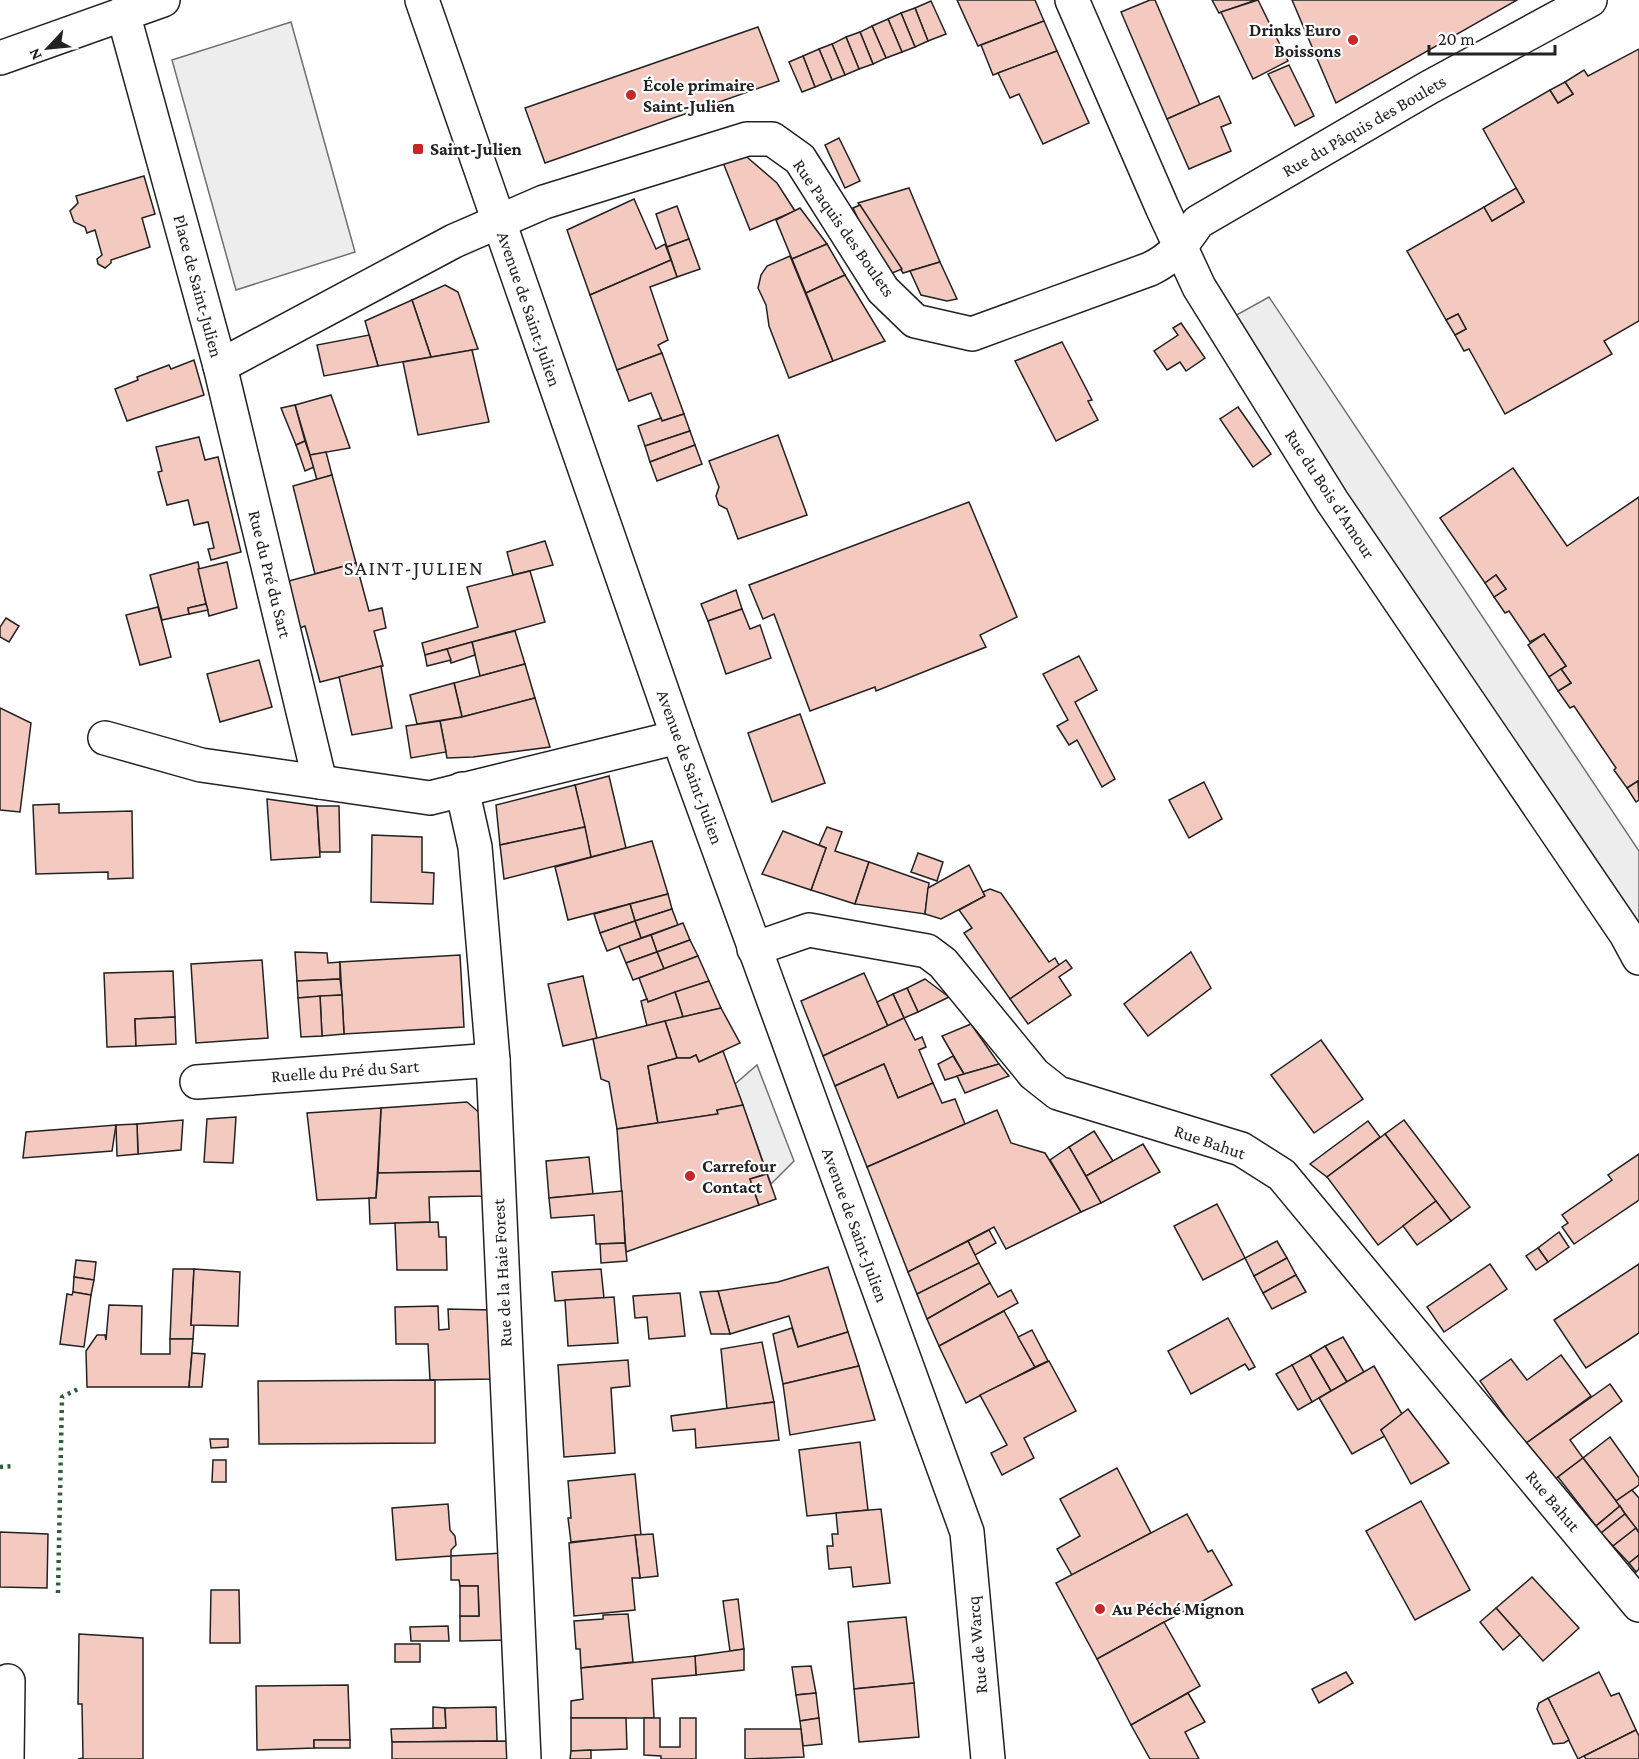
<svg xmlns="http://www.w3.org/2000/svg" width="1639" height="1759" viewBox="0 0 1639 1759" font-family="'Crimson Pro',serif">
<rect width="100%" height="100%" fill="#fff"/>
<g fill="#ededed" stroke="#6f6f6f" stroke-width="1.5">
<path d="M291 22 355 252 236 290 172 60Z"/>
<path d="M1269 297 1639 851V958L1222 323Z"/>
<path d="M757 1065 794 1161 771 1184 735 1084Z"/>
</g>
<g fill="#f3c9c0" stroke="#222" stroke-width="1.5">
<path d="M957 0H1035L1044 21 978 46Z"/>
<path d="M1150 0H1155L1200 105 1167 119 1121 12Z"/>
<path d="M1212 0H1256L1219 13Z"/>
<path d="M1258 0 1288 61 1253 79 1221 12Z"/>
<path d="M1292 0H1517L1336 103Z"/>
<path d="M931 1 946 34 928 41 915 8Z"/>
<path d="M915 8 928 41 915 47 901 13Z"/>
<path d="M901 13 915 47 902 52 888 19Z"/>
<path d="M888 19 902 52 886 58 872 26Z"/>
<path d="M1044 21 1057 51 993 75 981 45Z"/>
<path d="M872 26 886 58 873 64 860 32Z"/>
<path d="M758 27 779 81 545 163 525 108Z"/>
<path d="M860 32 873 64 859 69 846 37Z"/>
<path d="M846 37 859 69 845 75 832 44Z"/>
<path d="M832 44 845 75 832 80 819 49Z"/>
<path d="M819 49 832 80 815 87 803 56Z"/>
<path d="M1639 49V321L1604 341 1612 354 1505 414 1469 349 1464 351 1455 335 1466 329 1458 314 1446 320 1407 251 1484 207 1492 221 1524 202 1483 129 1550 90 1558 103 1573 94 1565 82 1584 70 1588 76Z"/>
<path d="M1057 51 1089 123 1043 144 1019 94 1010 98 998 73Z"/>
<path d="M803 56 815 87 802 92 789 62Z"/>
<path d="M1289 65 1314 116 1295 126 1268 74Z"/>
<path d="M1565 82 1573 94 1558 103 1550 90Z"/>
<path d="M1219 96 1231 123 1221 127 1231 151 1189 169 1167 119Z"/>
<path d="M839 138 860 181 845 188 825 145Z"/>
<path d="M741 152 777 183 795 211 750 230 722 160Z"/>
<path d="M144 176 155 214 142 218 150 247 111 260V263L105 268 98 264 97 259 102 255 95 230 87 233 85 227 74 222 70 211 78 203 76 196Z"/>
<path d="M909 188 940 262 903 273 858 203Z"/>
<path d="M1516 188 1524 202 1492 221 1484 207Z"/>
<path d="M634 199 656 249 665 244 671 260 590 295 567 230Z"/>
<path d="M860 205 902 269 885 276 853 208Z"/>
<path d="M677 206 689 239 667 247 656 214Z"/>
<path d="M800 208 827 244 792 259 776 220Z"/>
<path d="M689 239 700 269 677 277 667 247Z"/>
<path d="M827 244 845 275 806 293 792 259Z"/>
<path d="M790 256 833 361 789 378 769 326 766 305 758 288 761 275 767 266Z"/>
<path d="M671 260 677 277 650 287 668 340 658 345 662 353 617 370 590 295Z"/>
<path d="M940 262 957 299 947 301 921 295 910 271Z"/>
<path d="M845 275 885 341 833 361 806 293Z"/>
<path d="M445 285 458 292 478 349 431 357 412 300Z"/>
<path d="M412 300 431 357 378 366 365 321Z"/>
<path d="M1458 314 1466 329 1455 335 1446 320Z"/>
<path d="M1181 323 1205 358 1186 371 1180 362 1167 370 1154 351 1178 335 1173 328Z"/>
<path d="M369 335 378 366 324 376 317 345Z"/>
<path d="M1062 342 1092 400 1088 401 1098 420 1056 441 1015 361Z"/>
<path d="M472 350 489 422 418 435 403 362Z"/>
<path d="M662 353 684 414 662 421 651 393 629 401 617 370Z"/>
<path d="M194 360 204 395 127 421 115 389 138 380 137 377 169 365 171 369Z"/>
<path d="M331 395 350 448 310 455 295 405Z"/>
<path d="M295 405 305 441 296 445 281 408Z"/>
<path d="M1238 407 1271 454 1253 467 1220 419Z"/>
<path d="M684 414 690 431 645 446 638 426 661 418 662 421Z"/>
<path d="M690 431 695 445 650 462 645 446Z"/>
<path d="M778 435 807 515 738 539 727 509 719 505 716 496 719 487 709 461Z"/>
<path d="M199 437 205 460 218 457 241 552 211 560 208 549 214 548 208 522 194 525 188 500 167 505 158 472 162 471 156 447Z"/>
<path d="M305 441 314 467 305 471 296 445Z"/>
<path d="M695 445 702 464 657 481 650 462Z"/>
<path d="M326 452 332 475 317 480 310 455Z"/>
<path d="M1513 468 1567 546 1639 497V782L1638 781 1627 788 1614 770 1616 768 1574 706 1570 708 1558 691 1571 683 1561 669 1566 666 1544 634 1530 642 1509 611 1505 613 1494 597 1506 589 1496 575 1485 583 1440 518Z"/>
<path d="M332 475 356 563 315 574 293 486Z"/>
<path d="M969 502 1017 617 980 635 986 647 876 691 875 687 810 711 774 614 763 619 749 585Z"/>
<path d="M545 541 553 565 513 575 507 552Z"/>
<path d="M198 562 206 604 188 608 189 614 162 620 150 575Z"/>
<path d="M227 562 237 608 209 616 198 569Z"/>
<path d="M356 563 369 611 382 608 386 628 374 631 383 666 320 682 305 626 297 629 285 582Z"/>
<path d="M530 571 545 622 425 655 422 643 478 627 467 587Z"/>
<path d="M1496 575 1506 589 1494 597 1485 583Z"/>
<path d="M736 590 742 609 708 621 701 604Z"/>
<path d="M206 604 208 610 189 614 188 608Z"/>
<path d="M158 607 171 657 140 665 126 615Z"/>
<path d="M742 609 750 629 760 625 771 658 726 674 708 621Z"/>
<path d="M6 618 19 626 9 642 0 637V627Z"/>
<path d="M515 631 525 664 480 676 472 642Z"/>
<path d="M1544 634 1566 666 1549 677 1528 645Z"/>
<path d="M472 642 475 655 451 663 447 649Z"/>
<path d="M447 649 451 660 427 666 425 655Z"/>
<path d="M1079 656 1097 690 1075 702 1115 779 1102 787 1077 740 1069 745 1057 726 1068 720 1043 674Z"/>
<path d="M259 660 272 707 220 722 207 674Z"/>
<path d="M525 664 535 698 462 717 454 683Z"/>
<path d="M381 666 392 728 352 735 339 677Z"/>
<path d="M1561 669 1571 683 1558 691 1549 677Z"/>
<path d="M454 683 462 717 417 724 410 695Z"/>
<path d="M535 698 550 747 473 757 447 758 440 721 462 717Z"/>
<path d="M0 708 31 723 20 812 0 810Z"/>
<path d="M800 714 825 783 772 802 748 733Z"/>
<path d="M440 721 446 752 411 758 406 726Z"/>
<path d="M609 776 626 848 591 857 575 785Z"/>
<path d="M1638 781 1639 800 1636 802 1627 788Z"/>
<path d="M1204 782 1222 819 1189 838 1169 800Z"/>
<path d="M575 785 585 827 500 845 496 805Z"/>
<path d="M267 799 317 806 320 857 271 860Z"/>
<path d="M59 804V813L132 811 133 878 108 879V872L36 874 33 805Z"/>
<path d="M317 806H339L340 852H320Z"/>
<path d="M585 827 591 857 504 879 500 845Z"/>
<path d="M827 827 842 832 835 851 869 862 855 904 811 890 826 848 819 845Z"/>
<path d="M783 831 826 848 811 890 762 874Z"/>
<path d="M372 835 422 837V872L434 873 433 904 371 902Z"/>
<path d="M652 841 668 894 568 920 555 867Z"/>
<path d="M918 853 943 862 937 881 911 872Z"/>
<path d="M869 862 929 883 925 914 855 904Z"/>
<path d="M969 865 985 896 941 919 925 914 928 888Z"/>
<path d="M990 889 1001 893 1049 962 1055 958 1059 965 1010 999 964 933 972 928 959 910 985 896 983 892Z"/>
<path d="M668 894 672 909 635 921 630 904Z"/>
<path d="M630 904 635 921 600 933 594 914Z"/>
<path d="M672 909 678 925 641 938 635 921Z"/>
<path d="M635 921 641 938 607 951 600 933Z"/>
<path d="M683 923 690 940 657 952 651 935Z"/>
<path d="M651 935 657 952 626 963 619 946Z"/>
<path d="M690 940 698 956 664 969 657 952Z"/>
<path d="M295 952 327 953 328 963 340 962V979L297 981Z"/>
<path d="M657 952 664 969 633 980 626 963Z"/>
<path d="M1191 952 1211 988 1148 1036 1124 1004Z"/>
<path d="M460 955 464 1027 344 1034 340 962Z"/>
<path d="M698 956 709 981 648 1002 639 978Z"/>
<path d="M262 960 268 1038 196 1043 191 964Z"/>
<path d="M1066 960 1072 968 1059 977 1071 995 1028 1024 1010 999Z"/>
<path d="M173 971 175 1017 135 1019 136 1046 107 1047 104 973Z"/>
<path d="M864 973 888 1026 823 1056 801 1001Z"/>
<path d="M583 976 597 1038 563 1046 548 984Z"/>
<path d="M340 979 342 995 298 998 297 981Z"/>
<path d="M925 979 949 997 918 1012 907 988Z"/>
<path d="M709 981 721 1008 683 1017 675 992Z"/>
<path d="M907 988 918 1012 904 1018 893 994Z"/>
<path d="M675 992 683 1017 647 1026 641 1001 647 999 648 1002Z"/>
<path d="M893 994 904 1018 888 1026 877 1002Z"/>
<path d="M342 995 344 1034 322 1036 320 996Z"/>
<path d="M320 996 322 1036 301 1037 298 998Z"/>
<path d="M721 1008 740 1043 699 1062 696 1055 690 1058H677L665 1021Z"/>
<path d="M175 1017 176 1044 136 1046 135 1019Z"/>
<path d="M904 1018 915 1040 922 1037 926 1047 919 1050 933 1083 898 1098 884 1064 835 1086 823 1056Z"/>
<path d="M665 1021 677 1058 648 1066 658 1123 617 1129 609 1082 601 1079 593 1039Z"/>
<path d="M971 1024 999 1064 964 1074 942 1036Z"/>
<path d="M1321 1040 1363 1099 1314 1133 1271 1075Z"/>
<path d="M723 1051 743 1105 717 1110 718 1114 658 1123 648 1066 677 1058H690L696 1055 699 1062Z"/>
<path d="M953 1056 964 1074 945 1080 938 1064Z"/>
<path d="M884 1064 898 1098 933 1083 942 1103 955 1099 965 1124 867 1167 835 1086Z"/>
<path d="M999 1064 1009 1076 965 1093 957 1076Z"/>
<path d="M467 1102 482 1115 485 1171 378 1173 381 1108Z"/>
<path d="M743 1105 767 1174 750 1179 759 1205 626 1252 617 1129 718 1114 717 1110Z"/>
<path d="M381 1108 376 1198 317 1200 307 1113Z"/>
<path d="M997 1110 1011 1143 1045 1153 1081 1212 1006 1249 994 1227 908 1272 867 1167Z"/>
<path d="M236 1117 233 1163 204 1162 207 1119Z"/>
<path d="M183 1120 181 1150 138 1154 137 1124Z"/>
<path d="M1404 1120 1470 1207 1451 1221 1385 1134Z"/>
<path d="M1368 1121 1380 1137 1327 1177 1310 1164Z"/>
<path d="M137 1124 138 1154 117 1156 116 1125Z"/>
<path d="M116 1125 112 1151 23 1158 26 1132Z"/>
<path d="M1094 1131 1113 1161 1086 1176 1069 1147Z"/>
<path d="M1385 1134 1436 1201 1378 1245 1327 1177Z"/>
<path d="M1143 1144 1160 1172 1101 1203 1086 1176Z"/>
<path d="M1069 1147 1101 1203 1081 1212 1050 1160Z"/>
<path d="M1639 1154V1200L1574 1244 1562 1227 1568 1223 1562 1215 1612 1180 1608 1175Z"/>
<path d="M589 1157 593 1194 549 1198 546 1161Z"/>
<path d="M485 1171 487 1196 429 1197 430 1222 370 1224 369 1198H376L378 1173Z"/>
<path d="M767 1174 776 1199 759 1205 750 1179Z"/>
<path d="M622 1191 625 1243 596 1244 594 1215 551 1218 549 1198Z"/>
<path d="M1436 1201 1451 1221 1417 1245 1403 1226Z"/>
<path d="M1217 1204 1245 1258 1203 1280 1174 1226Z"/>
<path d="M438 1222 439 1237H446L447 1270H397L395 1223Z"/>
<path d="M989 1230 996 1243 975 1255 968 1241Z"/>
<path d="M1559 1232 1569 1247 1548 1262 1538 1248Z"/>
<path d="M968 1241 979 1263 917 1294 908 1272Z"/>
<path d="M1277 1241 1287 1258 1254 1276 1245 1258Z"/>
<path d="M625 1243 627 1261 601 1263 600 1244Z"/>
<path d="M1538 1248 1548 1262 1536 1270 1526 1256Z"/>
<path d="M1287 1258 1296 1275 1263 1293 1254 1276Z"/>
<path d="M76 1260 96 1262 94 1280 74 1277Z"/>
<path d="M979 1263 990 1283 927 1319 917 1294Z"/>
<path d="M1490 1264 1507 1289 1444 1332 1427 1307Z"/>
<path d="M1639 1264V1333L1586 1368 1554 1320Z"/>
<path d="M828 1267 848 1332 798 1347 789 1316 730 1334 718 1291 778 1282Z"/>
<path d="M173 1269H194L191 1325H194L193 1339H170Z"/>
<path d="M194 1269 240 1272 238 1326 191 1325Z"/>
<path d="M601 1269 604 1298 555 1301 552 1272Z"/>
<path d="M1296 1275 1306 1292 1272 1309 1263 1293Z"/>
<path d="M74 1277 94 1280 91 1295 73 1292Z"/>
<path d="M990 1283 998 1297 1011 1290 1018 1303 939 1346 927 1319Z"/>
<path d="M718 1291 730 1334H711L700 1292Z"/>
<path d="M73 1292 91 1295 84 1347 60 1344 67 1294 72 1295Z"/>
<path d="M680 1293 685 1336 649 1339 647 1317 635 1318 633 1296Z"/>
<path d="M614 1297 618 1343 568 1346 565 1300Z"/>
<path d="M109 1305 142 1306 141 1354H170V1339H193L189 1387H87L86 1351 97 1335H105L106 1340Z"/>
<path d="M438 1306 439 1330 449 1329 448 1309 492 1310 495 1379 430 1380 428 1344H396L395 1307Z"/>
<path d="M1004 1311 1035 1367 966 1403 939 1346Z"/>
<path d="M1228 1318 1255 1367 1249 1370 1245 1364 1191 1394 1168 1351Z"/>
<path d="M792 1328 798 1347 848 1332 859 1366 783 1384 773 1334Z"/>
<path d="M1032 1330 1048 1361 1035 1367 1018 1337Z"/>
<path d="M1343 1337 1364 1372 1347 1382 1325 1346Z"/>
<path d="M762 1342 774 1402 727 1409 721 1349Z"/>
<path d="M1325 1346 1347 1382 1331 1391 1310 1355Z"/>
<path d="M192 1353 205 1354 202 1387H189Z"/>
<path d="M1310 1355 1331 1391 1312 1402 1292 1365Z"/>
<path d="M1561 1355 1591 1396 1525 1444 1480 1381 1511 1359 1527 1380Z"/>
<path d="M628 1360 630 1386 611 1388 615 1453 564 1457 558 1365Z"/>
<path d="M1049 1361 1076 1411 1024 1438 1034 1458 1002 1475 991 1453 1007 1445 980 1395Z"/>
<path d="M1292 1365 1312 1402 1298 1410 1276 1374Z"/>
<path d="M859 1366 875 1420 790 1435 783 1384Z"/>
<path d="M1374 1366 1402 1414 1381 1430 1385 1436 1352 1454 1319 1398Z"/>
<path d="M435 1380V1443L259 1444 258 1381Z"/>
<path d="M1610 1384 1622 1401 1570 1440 1583 1458 1554 1480 1525 1444Z"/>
<path d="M774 1402 779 1440 696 1448 695 1429 673 1431 671 1416Z"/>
<path d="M1408 1409 1449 1463 1411 1484 1381 1430Z"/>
<path d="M1610 1437 1639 1478V1485L1616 1501 1583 1458Z"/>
<path d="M210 1439H228V1447L211 1448Z"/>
<path d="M860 1442 868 1510 807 1516 799 1450Z"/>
<path d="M1583 1458 1620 1506 1596 1526 1558 1477Z"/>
<path d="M213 1460H226V1482H212Z"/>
<path d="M1117 1468 1151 1533 1072 1575 1057 1549 1080 1536 1060 1499Z"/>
<path d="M635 1474 641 1535 571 1542 568 1518H571L568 1481Z"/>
<path d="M1632 1490 1639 1498V1533L1616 1501Z"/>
<path d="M1421 1501 1470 1590 1415 1620 1366 1531Z"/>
<path d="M448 1504 450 1530 455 1536 456 1545 451 1550V1556L396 1560 392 1508Z"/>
<path d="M1620 1506 1625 1514 1601 1533 1596 1526Z"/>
<path d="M881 1509 890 1583 853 1587 851 1567 829 1569 827 1546H833L832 1534H838L836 1513Z"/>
<path d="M1187 1514 1208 1552 1212 1550 1232 1585 1097 1659 1056 1583Z"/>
<path d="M1625 1514 1636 1528 1613 1546 1601 1533Z"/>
<path d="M1636 1528 1639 1533V1555L1629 1563 1613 1546Z"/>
<path d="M0 1532 48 1534 47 1588 0 1587Z"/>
<path d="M653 1534 658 1576 640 1578 635 1535Z"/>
<path d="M635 1535 640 1578H632L635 1610 574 1616 569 1543Z"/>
<path d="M503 1553 508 1640 460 1641V1616H479L478 1586H460L459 1580H451V1556Z"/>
<path d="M1639 1555V1569L1636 1572 1629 1563Z"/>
<path d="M1532 1577 1579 1628 1543 1661 1496 1608Z"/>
<path d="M460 1586H478L479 1616H460Z"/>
<path d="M211 1590H239L240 1643H210Z"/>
<path d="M738 1599 744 1649 730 1651 723 1601Z"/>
<path d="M1496 1608 1520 1635 1503 1650 1480 1622Z"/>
<path d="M628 1614 633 1662 581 1668 580 1649H576L574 1621 603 1619V1615Z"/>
<path d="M906 1617 914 1683 854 1689 848 1622Z"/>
<path d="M1164 1622 1200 1686 1131 1725 1097 1659Z"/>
<path d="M448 1626 449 1641H411L410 1627Z"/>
<path d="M79 1634 143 1638V1759H78L83 1758 82 1704H78Z"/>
<rect x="395" y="1644" width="25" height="18"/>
<path d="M744 1649V1670L696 1675 695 1656Z"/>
<path d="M695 1656 696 1675 652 1679 654 1718H571V1701L583 1699 581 1668Z"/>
<path d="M811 1666 816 1693 796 1695 792 1667Z"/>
<path d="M1346 1672 1353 1683 1319 1703 1312 1689Z"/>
<path d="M1599 1672 1611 1696 1619 1693 1636 1730 1578 1759 1548 1698Z"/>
<path d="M914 1683 919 1737 859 1742 854 1689Z"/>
<path d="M348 1685 350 1740H314V1748L257 1750 256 1686Z"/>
<path d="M816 1693 819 1718 800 1721 796 1695Z"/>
<path d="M1188 1693 1205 1722 1185 1732 1199 1759H1150L1131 1725Z"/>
<path d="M1548 1698 1569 1740 1564 1743 1553 1744 1537 1709 1539 1703Z"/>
<path d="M433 1707 445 1708 446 1728H433Z"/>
<path d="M496 1707 497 1741 392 1742 391 1729 446 1728 445 1708Z"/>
<path d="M571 1718H626L627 1749 571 1751Z"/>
<path d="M644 1718H660V1747H680V1718H696V1759H661V1756L644 1755Z"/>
<path d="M819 1718 822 1744 803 1746 800 1721Z"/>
<path d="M745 1729H801L804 1757 745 1759Z"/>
<path d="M1636 1730 1639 1736V1759H1586L1584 1756Z"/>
<rect x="314" y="1740" width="36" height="8"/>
<path d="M507 1741V1759H392V1742Z"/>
<path d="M591 1750V1759H570L571 1751Z"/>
</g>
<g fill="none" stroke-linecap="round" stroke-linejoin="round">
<g stroke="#222" stroke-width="36">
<g id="minor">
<path d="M1072 0 1162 207 1199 287 1332 501 1626 934 1639 958"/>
<path d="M123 13 220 366 454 241 544 202 747 139H772L800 159 883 290 915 321 972 334 1150 269C1173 258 1184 243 1198 222L1428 88 1590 0"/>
<path d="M220 366 320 782"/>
<path d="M105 738 201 765 430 798 678 737"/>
<path d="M462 789 475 847 493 1060 524 1759"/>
<path d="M754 949 809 930 927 951 943 963 1034 1074 1058 1093 1241 1149 1282 1175 1639 1605"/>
<path d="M197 1082 493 1060"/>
<path d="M7 1759 8 1681"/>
</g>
</g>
<g stroke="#222" stroke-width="36">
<g id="major">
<path d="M422 0 678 737 967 1532 988 1759"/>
<path d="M0 58 163 0"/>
</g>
</g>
<use href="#minor" stroke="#fff" stroke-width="33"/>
<use href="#major" stroke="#fff" stroke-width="33"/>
<g stroke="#2f5e38" stroke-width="4.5" stroke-dasharray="3 4.5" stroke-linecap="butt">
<path d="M0 1467 13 1466"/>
<path d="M58 1593 62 1397 78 1389"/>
</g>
</g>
<g fill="#c62828" stroke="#fff" stroke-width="2">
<circle cx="1353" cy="40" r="6"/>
<circle cx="631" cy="95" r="6"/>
<rect x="412" y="143" width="12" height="12" rx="3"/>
<circle cx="690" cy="1176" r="6"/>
<circle cx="1100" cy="1609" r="6"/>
</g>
<g text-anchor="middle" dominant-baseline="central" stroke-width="4.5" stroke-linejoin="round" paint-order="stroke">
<g font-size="18" font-weight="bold" fill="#222" stroke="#fff" text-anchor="start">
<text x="1341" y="30" text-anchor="end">Drinks Euro<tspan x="1341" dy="21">Boissons</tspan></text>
<text x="643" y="85">École primaire<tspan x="643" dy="21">Saint-Julien</tspan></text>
<text x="430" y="149">Saint-Julien</text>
<text x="702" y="1166">Carrefour<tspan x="702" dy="21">Contact</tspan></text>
<text x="1112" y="1609">Au Péché Mignon</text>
</g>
<g font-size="18" fill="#222" stroke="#fff">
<text transform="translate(1364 126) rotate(-30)">Rue du Pâquis des Boulets</text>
<text transform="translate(844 228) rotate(55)">Rue Paquis des Boulets</text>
<text transform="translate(198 286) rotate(75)">Place de Saint-Julien</text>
<text transform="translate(529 309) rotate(71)">Avenue de Saint-Julien</text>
<text transform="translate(1330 494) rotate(57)">Rue du Bois d'Amour</text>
<text transform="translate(270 574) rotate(76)">Rue du Pré du Sart</text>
<text transform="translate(690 767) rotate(70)">Avenue de Saint-Julien</text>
<text transform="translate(345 1071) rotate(-4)">Ruelle du Pré du Sart</text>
<text transform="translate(1210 1142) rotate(19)">Rue Bahut</text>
<text transform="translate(855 1225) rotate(70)">Avenue de Saint-Julien</text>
<text transform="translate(502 1273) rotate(-93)">Rue de la Haie Forest</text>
<text transform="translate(1553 1501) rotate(50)">Rue Bahut</text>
<text transform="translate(977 1645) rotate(-95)">Rue de Warcq</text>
</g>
<g font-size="21" letter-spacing="1.5" fill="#222" stroke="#fff">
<text x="414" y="568">SAINT-JULIEN</text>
</g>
</g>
<g transform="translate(48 48) rotate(244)" stroke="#ffffff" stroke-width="4.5" paint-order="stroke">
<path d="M0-4.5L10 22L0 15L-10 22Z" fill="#222222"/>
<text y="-9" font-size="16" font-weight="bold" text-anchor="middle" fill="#222222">N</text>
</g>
<path d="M1429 45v9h126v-9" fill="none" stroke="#222222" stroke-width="3"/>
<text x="1438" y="45" font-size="18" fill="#222222" stroke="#ffffff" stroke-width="4.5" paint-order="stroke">20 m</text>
</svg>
